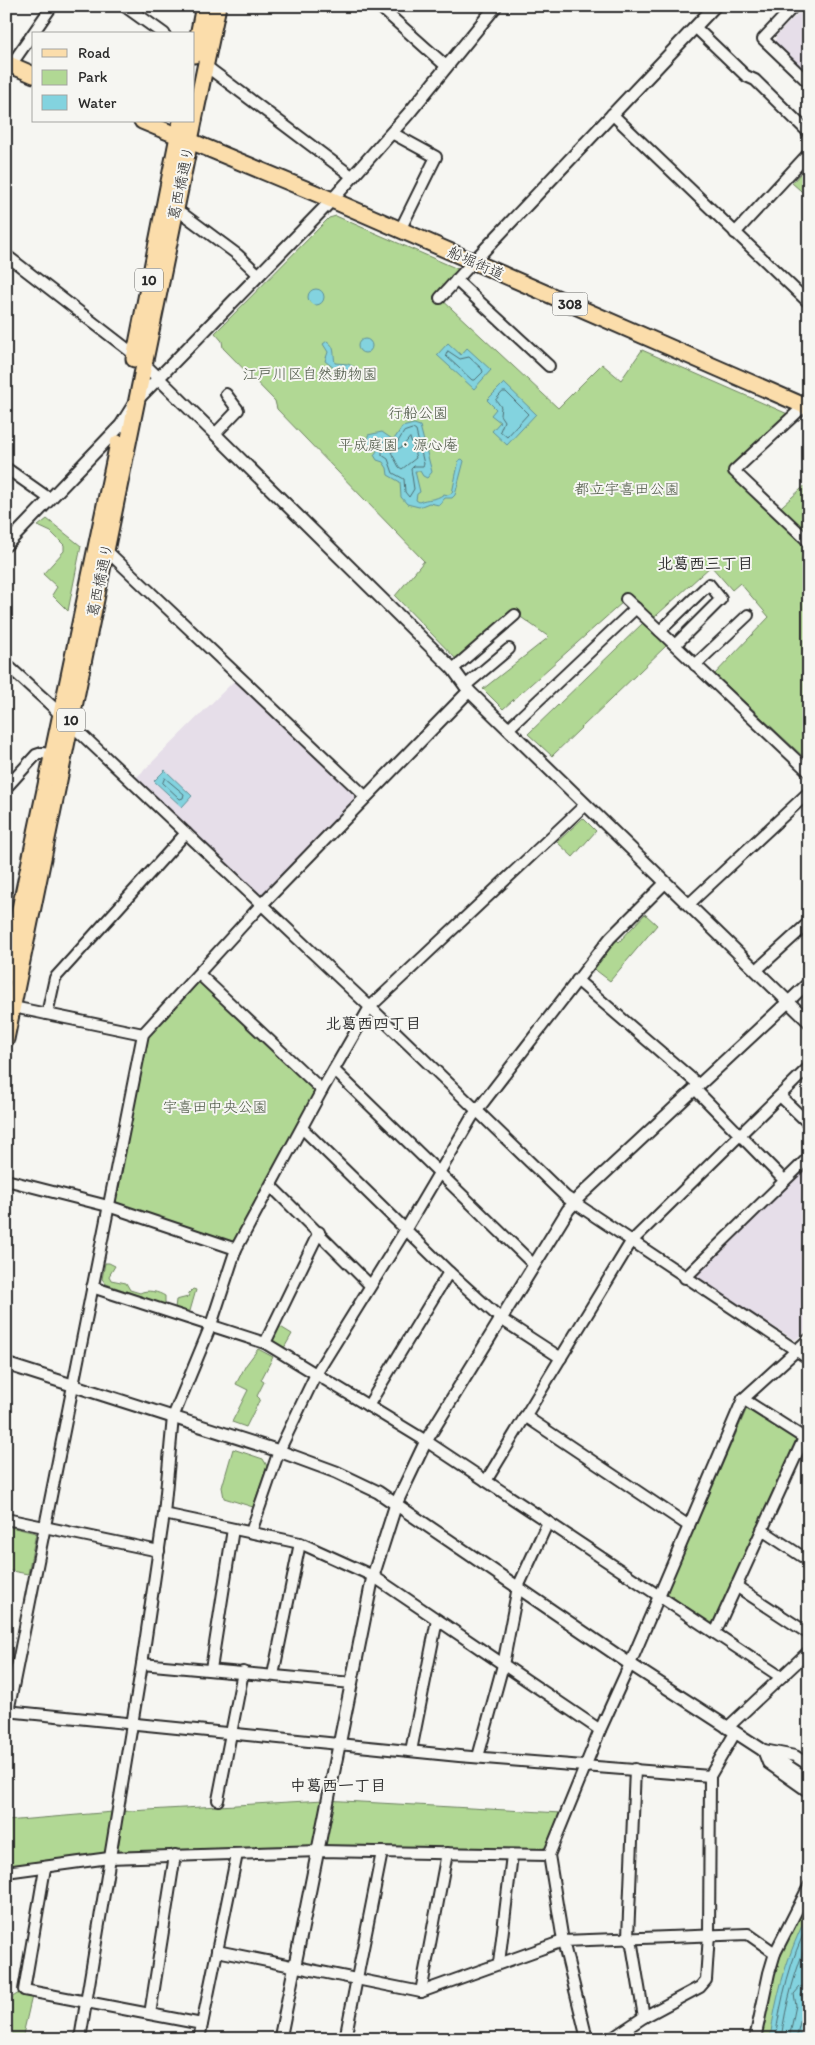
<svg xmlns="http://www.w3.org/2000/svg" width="815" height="2045" viewBox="0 0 815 2045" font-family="Itim,'Klee One',sans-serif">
<rect width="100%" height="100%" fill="#f6f6f2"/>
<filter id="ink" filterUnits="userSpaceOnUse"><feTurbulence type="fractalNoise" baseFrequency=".02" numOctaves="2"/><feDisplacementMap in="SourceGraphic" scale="10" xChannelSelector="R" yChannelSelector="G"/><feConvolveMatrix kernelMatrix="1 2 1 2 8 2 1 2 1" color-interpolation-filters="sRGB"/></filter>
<g filter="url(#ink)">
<g fill="#e6dee9">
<path d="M805 6H809V74L775 42 776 36Z"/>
<path d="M236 679 357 796 264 893H255L136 778Z"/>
<path d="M809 1164V1329L795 1340 695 1278V1272L783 1186 790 1184Z"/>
</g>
<g fill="#b1d894" stroke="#6e8260">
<path d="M809 164V198L792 183Z"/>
<path d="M336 216 460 270 438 296 558 408 602 364 621 380 642 350 790 415 731 471 774 513 809 482V762L717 676H713L769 617 740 583 732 590 711 566 647 624 668 644 552 756 528 734 645 621 623 602 503 709 483 689 549 637 515 613 458 661 395 596 424 561 277 409 275 401 223 348 222 341 215 333 329 218Z"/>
<path d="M47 519 81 546 68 611 52 595 57 587 43 574 64 551V545L51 532 38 526Z"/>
<path d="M583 818 596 831 573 857 557 842Z"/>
<path d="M645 914 657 925 610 981 593 968 616 939 619 942Z"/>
<path d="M198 979 316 1091 232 1243 113 1204 148 1036Z"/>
<path d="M105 1263H109L115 1266 109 1276 111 1280 126 1283 130 1290 140 1293C147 1289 159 1292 165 1296V1303L163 1304 106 1284 102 1279Z"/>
<path d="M193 1289 196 1290 190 1311 187 1312 175 1308 176 1300 188 1297 189 1293Z"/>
<path d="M279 1326 292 1334 284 1348 273 1342 272 1338Z"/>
<path d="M258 1349 273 1357 261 1380 264 1382 257 1396 260 1399 246 1427 232 1422 248 1390 236 1384 246 1365Z"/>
<path d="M747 1408 797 1438V1444L713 1624H710L668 1596V1589Z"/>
<path d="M233 1449 263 1459 267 1466 253 1507 224 1498 222 1487Z"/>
<path d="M6 1526 36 1533 28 1574 6 1570Z"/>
<path d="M324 1800 561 1813 547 1846 538 1851 313 1846 113 1854 6 1868V1821L113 1812Z"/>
<path d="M809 1893V2030L807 2039H759L779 1953Z"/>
<path d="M19 1993 32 1996 22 2039H6V2001Z"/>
</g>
<g fill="#83d3df" stroke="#609097">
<circle cx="316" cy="297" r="8"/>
<circle cx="365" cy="346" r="7"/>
<path d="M327 341C336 347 333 354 335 363L348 364 354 367 352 372 335 369 325 361 328 352 323 344Z"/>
<path d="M448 343 461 355 467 348 491 370 474 389 437 355Z"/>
<path d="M504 383 536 414 507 445 492 431 500 422 491 415 496 409 487 400Z"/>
<path d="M414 424 420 426 432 472 427 478 423 476 420 471H415L420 492 417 494 416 500 419 502C428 498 435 501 444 494L448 495 452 493 459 460 462 459 464 461 455 495 452 498H445L439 505 429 503 419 507 407 504 401 497 400 482 388 475 387 468 383 462 377 460 374 455 377 451V443L373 441 370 446 364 448 368 443V435L382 432 392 439 395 438 402 427Z"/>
<path d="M165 770 192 796 182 807 154 781Z"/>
<path d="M809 1912V1986L806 1998 808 1999 800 2039H770C776 1995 788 1951 809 1912Z"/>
</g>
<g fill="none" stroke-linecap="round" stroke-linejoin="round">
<g stroke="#4e6e73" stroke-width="1">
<path d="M448 351 460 359 469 357 482 369 483 372 475 380H472L446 356Z"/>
<path d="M503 392H506L528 414 507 437 500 431 504 421 500 415 501 407 496 400Z"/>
<path d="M413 429 416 431 424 464 423 466H414L411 469 414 489 409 497 405 492 404 479 393 473 388 459 382 455V443L384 440 391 444 397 443 404 432Z"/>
<path d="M410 438 416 458 402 469 399 467 391 452 402 447Z"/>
<path d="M165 778 184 794 183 798 180 799 163 783Z"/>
<path d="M775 2039C781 2000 790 1958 809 1923"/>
<path d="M781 2039C786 2003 795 1971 809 1937"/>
<path d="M789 2039 796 2005 794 1994 800 1987 809 1984"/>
<path d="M796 2039 804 2005 801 1995 804 1991H809"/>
</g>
<g stroke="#2b2b2b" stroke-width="14">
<g id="minor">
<path d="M379 6 446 66"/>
<path d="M794 6 763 39 809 83"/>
<path d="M695 27 746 76 755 80 809 133"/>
<path d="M11 65 52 6"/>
<path d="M206 66 353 177"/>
<path d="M612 114 809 303"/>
<path d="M392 133 436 157 400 230"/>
<path d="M175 210 183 214 238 255 258 274"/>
<path d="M735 233 809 153"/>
<path d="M6 255 135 355"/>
<path d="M456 280 549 366"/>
<path d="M440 298 473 262"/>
<path d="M804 406 734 471 809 542"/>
<path d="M215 434 238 410 226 394"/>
<path d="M6 468 50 499"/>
<path d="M107 551 366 797"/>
<path d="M626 599 809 772"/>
<path d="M660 631 709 584 721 599 675 645"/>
<path d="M6 664 52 706 70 727 79 732 370 1007 566 1197 809 1359"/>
<path d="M695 665 748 615"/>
<path d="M453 669 515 615"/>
<path d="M465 686 509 649"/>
<path d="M508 729 636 608"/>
<path d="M6 788 36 755 42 753 58 755"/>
<path d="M688 905 809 792"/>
<path d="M761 966 805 926 809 929"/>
<path d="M199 974 322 1090"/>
<path d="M577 980 699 1085"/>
<path d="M788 1002 809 982"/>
<path d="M13 1007 143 1034"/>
<path d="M47 1014 55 978 186 833"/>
<path d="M334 1070 534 1265"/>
<path d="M695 1089 784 1180"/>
<path d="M780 1096 809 1124"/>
<path d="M302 1128 449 1272 501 1319 561 1358"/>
<path d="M6 1180 108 1206 236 1249"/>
<path d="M271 1186 370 1285"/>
<path d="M685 1278 809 1157"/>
<path d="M92 1287 265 1343 426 1441 781 1677"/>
<path d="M265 1343 319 1232"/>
<path d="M743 1399 809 1441"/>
<path d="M368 1406 449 1272"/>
<path d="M525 1416 689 1526"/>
<path d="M486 1481 631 1242 809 1067"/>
<path d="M164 1514 300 1543 373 1576 600 1730"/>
<path d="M6 1519 159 1551"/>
<path d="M762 1530 809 1561"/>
<path d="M251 1532 279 1451 316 1374 406 1229 472 1117 610 938 665 883"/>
<path d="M736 1586 809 1634"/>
<path d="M715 1633 804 1438"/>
<path d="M142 1664 352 1683"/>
<path d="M211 1669 233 1529"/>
<path d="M273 1675 300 1543"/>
<path d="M6 1711 459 1756 710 1776"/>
<path d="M6 1722 143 1034 262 904"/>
<path d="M727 1728 809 1651"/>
<path d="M763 1750 768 1763 809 1792"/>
<path d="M764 1750 795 1756 809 1765"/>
<path d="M411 1751 437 1620"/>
<path d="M478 1757 503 1665 518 1587 548 1522"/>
<path d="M635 1769 628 1937 632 1945 644 2017"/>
<path d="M218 1800 243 1672"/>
<path d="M45 1868 24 1990 202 2024"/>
<path d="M6 1872 109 1858 319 1851 549 1855"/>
<path d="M217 1951 421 1992 563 1941 748 1934 775 1953"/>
<path d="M499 1963 512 1855"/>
<path d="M421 1992 447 1853"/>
<path d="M150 2014 175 1855"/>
<path d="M80 2039 142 1664 164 1514 173 1417 211 1325 236 1249 322 1090 370 1007 585 805"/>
<path d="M199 2039 237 1854"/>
<path d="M345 2039 382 1852"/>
<path d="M587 2039 563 1941 549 1855 600 1730 630 1664 743 1399 809 1339"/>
<path d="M611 2039 644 2017 700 1987 706 1980 709 1934 710 1776 735 1733"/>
<path d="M755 2039 769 1973 775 1953 809 1886"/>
</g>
</g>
<g stroke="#2b2b2b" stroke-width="15">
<g id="tertiary">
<path d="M125 6 164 34"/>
<path d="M473 262 715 6"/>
<path d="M140 360 453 669 469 691 809 1022"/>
<path d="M6 545 121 425 136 401 332 200 409 113 496 6"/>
<path d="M262 904 469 691"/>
<path d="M6 1364 279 1451 336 1472 378 1492 630 1664 809 1780"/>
<path d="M280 2039 373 1576 396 1504 426 1441 568 1210 580 1196 788 1002"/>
</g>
</g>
<g stroke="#2b2b2b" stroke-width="19">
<g id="primary">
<path d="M194 55 204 6"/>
<path d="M6 63 34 75"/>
<path d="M194 120 218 6"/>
<path d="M142 121 332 200 809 408"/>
<path d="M134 359 181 121"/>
<path d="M6 975 118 443"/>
<path d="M6 1039 194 121"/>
</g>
</g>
<use href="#minor" stroke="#f6f6f2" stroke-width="10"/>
<use href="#tertiary" stroke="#f6f6f2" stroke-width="11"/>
<use href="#primary" stroke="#fbddab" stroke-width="15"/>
</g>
</g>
<g text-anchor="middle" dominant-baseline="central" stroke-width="4" stroke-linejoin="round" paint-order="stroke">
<g fill="#f6f6f2" stroke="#686867" stroke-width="1">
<rect x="135" y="268.5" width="28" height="23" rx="4"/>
<rect x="552.5" y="292.5" width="35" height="23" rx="4"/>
<rect x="57" y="708.5" width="28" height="23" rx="4"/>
</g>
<g font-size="14" font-weight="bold" fill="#2b2b2b">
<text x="149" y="280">10</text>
<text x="570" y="304">308</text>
<text x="71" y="720">10</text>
</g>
<g font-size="15" fill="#2b2b2b" stroke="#f6f6f2">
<text transform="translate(181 183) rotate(-78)">葛西橋通り</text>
<text transform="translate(476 263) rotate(24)">船堀街道</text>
<text transform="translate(100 580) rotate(-78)">葛西橋通り</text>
</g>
<g font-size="15" fill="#4c5645" stroke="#f6f6f2">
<text x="310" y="374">江戸川区自然動物園</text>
<text x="418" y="413">行船公園</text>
<text x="398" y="445">平成庭園・源心庵</text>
<text x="627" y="489">都立宇喜田公園</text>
<text x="215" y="1107">宇喜田中央公園</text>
</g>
<g font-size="16" font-weight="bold" fill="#2b2b2b" stroke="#f6f6f2">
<text x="705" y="563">北葛西三丁目</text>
<text x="373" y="1023">北葛西四丁目</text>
<text x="338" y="1785">中葛西一丁目</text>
</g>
</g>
<rect width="815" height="2045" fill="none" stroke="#f6f6f2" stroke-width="25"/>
<rect x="12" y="12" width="790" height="2020" fill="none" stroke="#2b2b2b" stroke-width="2" filter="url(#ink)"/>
<rect x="32" y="32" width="162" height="90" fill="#f6f6f2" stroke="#a5a5a2"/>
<rect x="42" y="49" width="25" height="8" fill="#fbddab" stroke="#a5a5a2"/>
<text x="78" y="58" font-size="15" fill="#2b2b2b">Road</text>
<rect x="42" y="70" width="25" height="15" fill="#b1d894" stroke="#a5a5a2"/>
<text x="78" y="82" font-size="15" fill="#2b2b2b">Park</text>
<rect x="42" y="95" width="25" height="15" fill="#83d3df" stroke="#a5a5a2"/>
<text x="78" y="108" font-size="15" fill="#2b2b2b">Water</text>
</svg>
